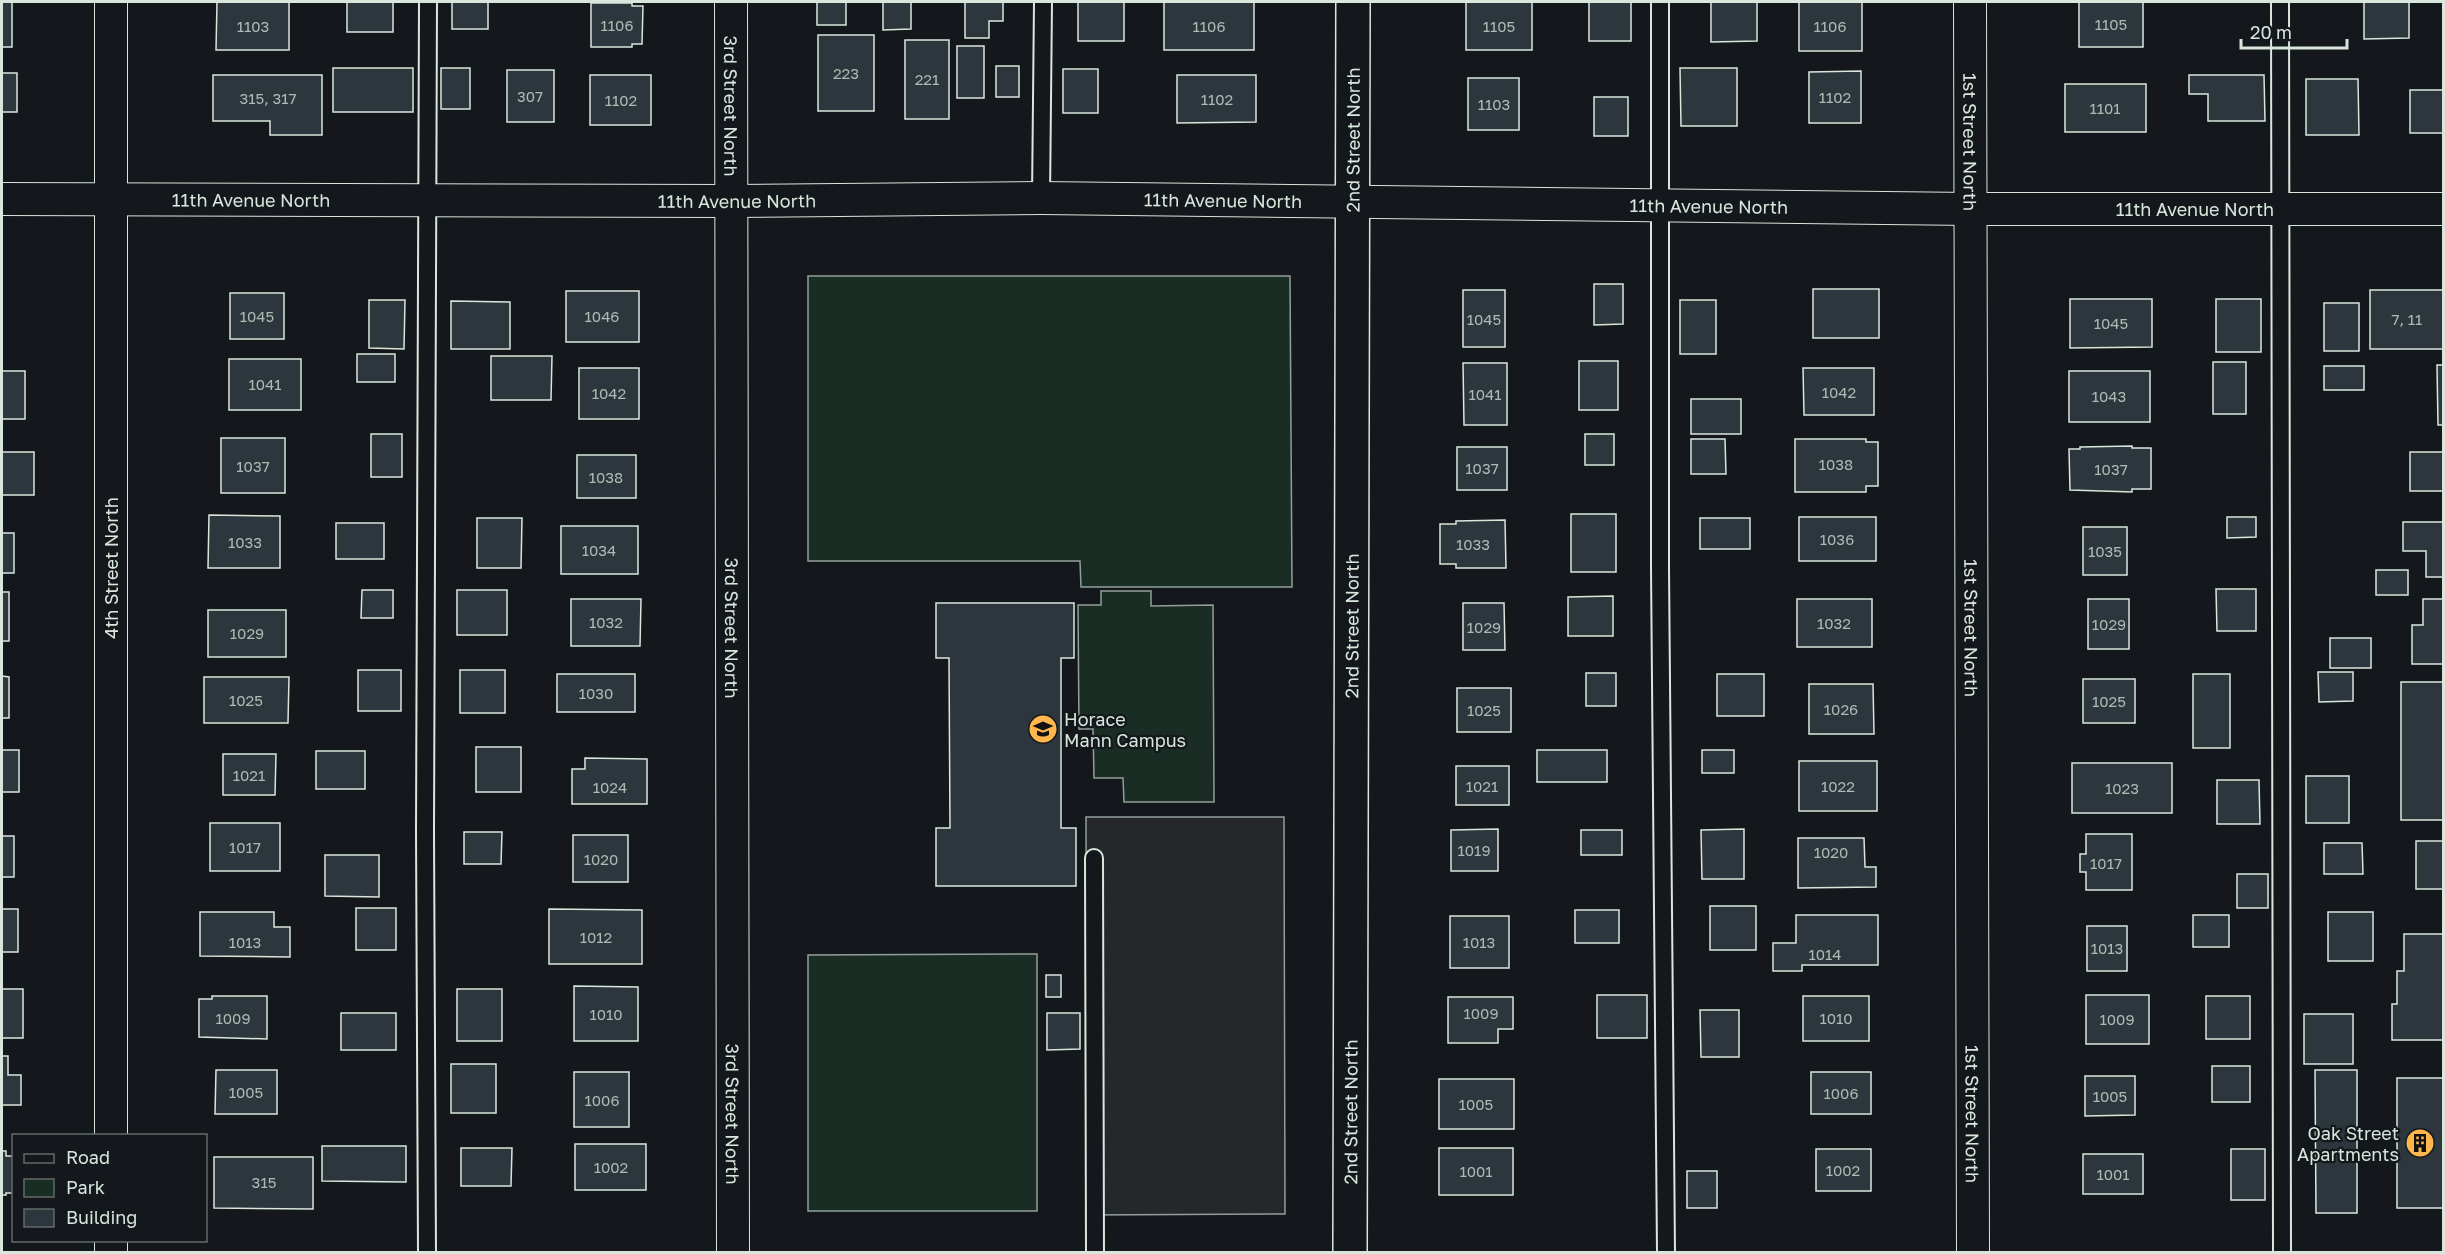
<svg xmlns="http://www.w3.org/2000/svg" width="2445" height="1254" viewBox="0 0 2445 1254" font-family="'Golos Text',sans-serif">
<rect width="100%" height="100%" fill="#14181c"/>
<g fill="#1a2d24" stroke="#939e99" stroke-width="1.5">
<path d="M808 276H1290L1292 587H1081L1080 561H808Z"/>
<path d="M1101 591H1151V606L1213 605 1214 802H1124L1123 778H1094L1093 729H1079L1078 605H1101Z"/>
<path d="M1037 954V1211H808V955Z"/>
</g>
<path fill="#24282b" stroke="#939e99" stroke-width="1.5" d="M1086 817H1284L1285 1214 1087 1215Z"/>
<g fill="#2c363c" stroke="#d8e6dc" stroke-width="1.5">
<rect x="2" y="2" width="10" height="45"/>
<path d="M217 2H289V50H216Z"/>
<rect x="347" y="2" width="46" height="30"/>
<rect x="452" y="2" width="36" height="27"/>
<rect x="817" y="2" width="29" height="23"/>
<path d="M883 2H911V29L883 30Z"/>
<path d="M965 2H1003V21H989V38H965Z"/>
<rect x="1078" y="2" width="46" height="39"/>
<rect x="1164" y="2" width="90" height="48"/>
<rect x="1466" y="2" width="66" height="48"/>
<rect x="1589" y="2" width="42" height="39"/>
<path d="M1711 2H1757V41L1711 42Z"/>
<rect x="1799" y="2" width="63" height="49"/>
<rect x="2079" y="2" width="64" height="45"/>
<path d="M2364 2H2409V38L2364 39Z"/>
<path d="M591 3H632V6H643L642 44H632V47H591Z"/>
<rect x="818" y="35" width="56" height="76"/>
<rect x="905" y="40" width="44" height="79"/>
<rect x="957" y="46" width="27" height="52"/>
<rect x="996" y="66" width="23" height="31"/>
<rect x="333" y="68" width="80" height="44"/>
<rect x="441" y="68" width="29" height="41"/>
<path d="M1680 68H1737V126H1681Z"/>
<rect x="1063" y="69" width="35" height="44"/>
<rect x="507" y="70" width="47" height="52"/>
<path d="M1861 71V123H1809V72Z"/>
<rect x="2" y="73" width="15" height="39"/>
<path d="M213 75H322V135H270V121H213Z"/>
<rect x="590" y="75" width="61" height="50"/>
<path d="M1177 75H1256V122L1177 123Z"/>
<path d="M2189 75H2264L2265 121H2208V94H2189Z"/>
<rect x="1468" y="78" width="51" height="52"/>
<path d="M2306 79H2358L2359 135H2306Z"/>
<rect x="2065" y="84" width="81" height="48"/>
<rect x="2410" y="90" width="34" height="43"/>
<rect x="1594" y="97" width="34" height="39"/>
<path d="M1594 284H1623V324L1594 325Z"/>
<rect x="1813" y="289" width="66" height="49"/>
<rect x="1463" y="290" width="42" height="57"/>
<rect x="2370" y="290" width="74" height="59"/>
<rect x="566" y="291" width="73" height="51"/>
<rect x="230" y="293" width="54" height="46"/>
<path d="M2070 299H2152V347L2070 348Z"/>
<rect x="2216" y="299" width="45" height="53"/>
<path d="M369 300H405L404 349 369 348Z"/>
<rect x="1680" y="300" width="36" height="54"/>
<path d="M451 301 510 302V349H451Z"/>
<rect x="2324" y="303" width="35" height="48"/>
<rect x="357" y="354" width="38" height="28"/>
<path d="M491 356H552L551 400H491Z"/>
<rect x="229" y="359" width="72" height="51"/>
<rect x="1579" y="361" width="39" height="49"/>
<rect x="2213" y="362" width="33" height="52"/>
<path d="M1463 363H1507V425H1464Z"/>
<path d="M2437 365H2444V425H2438Z"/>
<rect x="2324" y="366" width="40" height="24"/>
<rect x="579" y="368" width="60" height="51"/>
<path d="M1803 368H1874V415H1804Z"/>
<rect x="2" y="371" width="23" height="48"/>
<rect x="2069" y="371" width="81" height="51"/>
<rect x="1691" y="399" width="50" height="35"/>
<rect x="371" y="434" width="31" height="43"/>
<rect x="1585" y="434" width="29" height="31"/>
<rect x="221" y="438" width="64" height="55"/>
<path d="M1691 439H1725L1726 474H1691Z"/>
<path d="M1795 439H1866V442H1878V486H1866V492H1795Z"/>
<path d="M2132 446V448H2151V489H2132V492L2070 490 2069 449H2080V447Z"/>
<rect x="1457" y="447" width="50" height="43"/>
<rect x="2" y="452" width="32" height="43"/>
<rect x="2410" y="452" width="34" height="39"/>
<rect x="577" y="455" width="59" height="43"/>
<rect x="1571" y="514" width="45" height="58"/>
<path d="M209 515 280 516V568H208Z"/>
<rect x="1799" y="517" width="77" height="44"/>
<path d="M2227 517H2256V537L2227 538Z"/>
<path d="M477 518H522L521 568H477Z"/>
<rect x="1700" y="518" width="50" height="31"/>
<path d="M1505 520 1506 568H1456V564H1440V524H1456V521Z"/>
<path d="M2403 522H2444V577H2426V551H2403Z"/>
<rect x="336" y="523" width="48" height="36"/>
<rect x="561" y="526" width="77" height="48"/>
<rect x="2083" y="527" width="44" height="48"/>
<rect x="2" y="533" width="12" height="40"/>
<rect x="2376" y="570" width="32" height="25"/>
<path d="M2216 589H2256V631H2217Z"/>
<path d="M362 590H393V618H361Z"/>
<rect x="457" y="590" width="50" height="45"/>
<rect x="2" y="592" width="7" height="49"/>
<path d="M1613 596V636H1568V597Z"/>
<path d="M571 599H641L640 646H571Z"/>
<rect x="1797" y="599" width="75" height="48"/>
<rect x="2088" y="599" width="41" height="50"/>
<path d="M2423 599H2444V664H2412V625H2423Z"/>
<path d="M936 603H1074V658H1061V828H1076V886H936V828H950L949 658H936Z"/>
<path d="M1463 603H1504L1505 650H1463Z"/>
<rect x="208" y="610" width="78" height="47"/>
<rect x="2330" y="638" width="41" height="30"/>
<rect x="358" y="670" width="43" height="41"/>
<rect x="460" y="670" width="45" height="43"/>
<path d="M2318 672H2353V701L2319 702Z"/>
<rect x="1586" y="673" width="30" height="33"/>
<rect x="557" y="674" width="78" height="38"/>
<rect x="1717" y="674" width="47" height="42"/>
<rect x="2193" y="674" width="37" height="74"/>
<path d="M2 676 9 677V718H2Z"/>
<path d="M204 677H289L288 723H204Z"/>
<rect x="2083" y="679" width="52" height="44"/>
<rect x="2401" y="682" width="43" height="138"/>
<path d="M1809 684H1873L1874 734H1809Z"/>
<rect x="1457" y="688" width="54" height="44"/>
<rect x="476" y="747" width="45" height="45"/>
<rect x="2" y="750" width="17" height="42"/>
<rect x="1537" y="750" width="70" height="32"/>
<rect x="1702" y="750" width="32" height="23"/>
<rect x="316" y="751" width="49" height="38"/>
<path d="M223 754H276L275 795H223Z"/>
<path d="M585 758 647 759V804H572V769H585Z"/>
<rect x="1799" y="761" width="78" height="50"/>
<rect x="2072" y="763" width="100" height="50"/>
<rect x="1456" y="766" width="53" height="39"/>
<rect x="2306" y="776" width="43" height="47"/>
<path d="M2217 780H2259L2260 824H2217Z"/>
<rect x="210" y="823" width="70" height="48"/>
<path d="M1498 829V871H1451V830Z"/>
<path d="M1744 829V879H1702L1701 830Z"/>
<rect x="1581" y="830" width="41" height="25"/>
<path d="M464 832H502L501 864H464Z"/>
<path d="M2086 834H2132V890H2086V872H2080V854H2086Z"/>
<rect x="573" y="835" width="55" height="47"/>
<rect x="2" y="836" width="12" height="41"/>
<path d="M1798 838H1864L1865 867H1876V887L1798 888Z"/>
<rect x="2416" y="841" width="28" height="48"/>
<path d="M2324 843H2362L2363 874H2324Z"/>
<path d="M325 855H379V897L325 896Z"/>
<rect x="2237" y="874" width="31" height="34"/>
<rect x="1710" y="906" width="46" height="44"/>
<rect x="356" y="908" width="40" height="42"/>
<rect x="2" y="909" width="16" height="43"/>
<path d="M549 909 642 910V964H549Z"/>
<rect x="1575" y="910" width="44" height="33"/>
<path d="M200 912H274V927H290V957L200 956Z"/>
<rect x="2328" y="912" width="45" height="49"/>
<path d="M1796 915H1878V965H1802V971H1773V943H1796Z"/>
<rect x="2193" y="915" width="36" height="32"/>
<rect x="1450" y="916" width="59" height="52"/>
<rect x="2087" y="926" width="40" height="45"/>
<path d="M2404 934H2444V1040H2392V1004H2397V971H2404Z"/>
<rect x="1046" y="975" width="15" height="22"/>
<path d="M574 986 638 987V1041H574Z"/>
<rect x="2" y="989" width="21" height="49"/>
<rect x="457" y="989" width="45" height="52"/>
<rect x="1597" y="995" width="50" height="43"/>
<rect x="2086" y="995" width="63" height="49"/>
<path d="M212 996H267V1039L199 1037V999H212Z"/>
<rect x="1803" y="996" width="66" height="45"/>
<rect x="2206" y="996" width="44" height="43"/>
<path d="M1448 997H1513V1029H1498V1043H1448Z"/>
<path d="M1700 1010H1739V1057H1701Z"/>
<rect x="341" y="1013" width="55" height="37"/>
<path d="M1047 1013H1080V1049L1047 1050Z"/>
<rect x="2304" y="1014" width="49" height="50"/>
<path d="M2 1056H8V1075H21V1105H2Z"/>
<rect x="451" y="1064" width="45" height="49"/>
<rect x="2212" y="1066" width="38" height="36"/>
<path d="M216 1070H277V1114H215Z"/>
<path d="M2315 1070H2357V1213H2316Z"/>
<rect x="574" y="1072" width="55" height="55"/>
<rect x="1811" y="1072" width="60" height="42"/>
<path d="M2085 1076H2135V1115L2085 1116Z"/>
<rect x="2397" y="1078" width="47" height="130"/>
<rect x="1439" y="1079" width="75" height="50"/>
<rect x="575" y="1144" width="71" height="46"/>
<path d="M322 1146H406V1182L322 1181Z"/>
<path d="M461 1148H512L511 1186H461Z"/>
<rect x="1439" y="1148" width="74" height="47"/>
<rect x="1816" y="1149" width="55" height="42"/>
<rect x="2231" y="1149" width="34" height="51"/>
<path d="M2 1151H6V1156H14V1193H6V1195H2Z"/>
<rect x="2083" y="1154" width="60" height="40"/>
<path d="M214 1157H313V1209L214 1208Z"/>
<rect x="1687" y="1171" width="30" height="37"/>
</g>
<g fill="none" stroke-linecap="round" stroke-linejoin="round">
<g stroke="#d8e6dc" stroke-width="20">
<g id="service">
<path d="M1660 2V568L1666 1252"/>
<path d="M2280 2 2282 1252"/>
<path d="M1041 198 1043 2"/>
<path d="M1094 858 1095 1252"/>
<path d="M427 1252 425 832 428 2"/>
</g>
</g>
<g stroke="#d8e6dc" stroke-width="34">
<g id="minor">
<path d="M111 2V1136"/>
<path id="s1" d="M731 2 733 1252"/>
<path id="s2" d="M1970 2 1973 1252"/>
<path id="s3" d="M2 199 731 201 1041 198 1971 209H2444"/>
<path d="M111 1240V1252"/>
</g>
</g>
<g stroke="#d8e6dc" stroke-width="36">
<g id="tertiary">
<path id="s4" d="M1350 1252 1353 2"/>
</g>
</g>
<use href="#service" stroke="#14181c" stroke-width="16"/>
<use href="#minor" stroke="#14181c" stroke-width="32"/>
<use href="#tertiary" stroke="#14181c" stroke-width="33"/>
</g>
<defs>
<g id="school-disc" transform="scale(1.5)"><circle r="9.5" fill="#ffb74d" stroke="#14181c"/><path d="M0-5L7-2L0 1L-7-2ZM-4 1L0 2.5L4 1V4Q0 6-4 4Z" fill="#111"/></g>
<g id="building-disc" transform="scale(1.5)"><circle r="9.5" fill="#ffb74d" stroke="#14181c"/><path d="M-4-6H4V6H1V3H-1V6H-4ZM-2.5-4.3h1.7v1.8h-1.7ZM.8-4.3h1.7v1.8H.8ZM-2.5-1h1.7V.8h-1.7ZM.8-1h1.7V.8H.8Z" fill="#111"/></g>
</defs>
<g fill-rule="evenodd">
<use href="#school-disc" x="1043" y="729"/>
<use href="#building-disc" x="2420" y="1143"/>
</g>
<g text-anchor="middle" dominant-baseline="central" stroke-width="4.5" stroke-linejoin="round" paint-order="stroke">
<g font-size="15" fill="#adbab4">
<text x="2111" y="24">1105</text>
<text x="617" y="25">1106</text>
<text x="253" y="26">1103</text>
<text x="1209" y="26">1106</text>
<text x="1499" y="26">1105</text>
<text x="1830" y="26">1106</text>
<text x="846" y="73">223</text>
<text x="927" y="79">221</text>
<text x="530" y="96">307</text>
<text x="1835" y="97">1102</text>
<text x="268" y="98">315, 317</text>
<text x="1217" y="99">1102</text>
<text x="621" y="100">1102</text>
<text x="1494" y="104">1103</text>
<text x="2105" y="108">1101</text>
<text x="257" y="316">1045</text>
<text x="602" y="316">1046</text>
<text x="1484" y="319">1045</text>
<text x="2407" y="319">7, 11</text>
<text x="2111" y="323">1045</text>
<text x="265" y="384">1041</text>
<text x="1839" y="392">1042</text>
<text x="609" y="393">1042</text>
<text x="1485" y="394">1041</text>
<text x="2109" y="396">1043</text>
<text x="1836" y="464">1038</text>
<text x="253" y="466">1037</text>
<text x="1482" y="468">1037</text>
<text x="2111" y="469">1037</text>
<text x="606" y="477">1038</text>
<text x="1837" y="539">1036</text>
<text x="245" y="542">1033</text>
<text x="1473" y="544">1033</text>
<text x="599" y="550">1034</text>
<text x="2105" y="551">1035</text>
<text x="606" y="622">1032</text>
<text x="1834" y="623">1032</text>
<text x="2109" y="624">1029</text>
<text x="1484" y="627">1029</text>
<text x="247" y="633">1029</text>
<text x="596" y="693">1030</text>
<text x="246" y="700">1025</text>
<text x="2109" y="701">1025</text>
<text x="1841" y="709">1026</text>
<text x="1484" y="710">1025</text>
<text x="249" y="775">1021</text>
<text x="1482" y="786">1021</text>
<text x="1838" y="786">1022</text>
<text x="610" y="787">1024</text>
<text x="2122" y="788">1023</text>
<text x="245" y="847">1017</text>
<text x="1474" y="850">1019</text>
<text x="1831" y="852">1020</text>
<text x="601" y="859">1020</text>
<text x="2106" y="863">1017</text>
<text x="596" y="937">1012</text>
<text x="245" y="942">1013</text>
<text x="1479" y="942">1013</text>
<text x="2107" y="948">1013</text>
<text x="1825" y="954">1014</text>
<text x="1481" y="1013">1009</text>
<text x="606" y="1014">1010</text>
<text x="233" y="1018">1009</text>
<text x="1836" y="1018">1010</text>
<text x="2117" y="1019">1009</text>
<text x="246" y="1092">1005</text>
<text x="1841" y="1093">1006</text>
<text x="2110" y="1096">1005</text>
<text x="602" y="1100">1006</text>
<text x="1476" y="1104">1005</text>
<text x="611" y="1167">1002</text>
<text x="1843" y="1170">1002</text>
<text x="1476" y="1171">1001</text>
<text x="2113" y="1174">1001</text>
<text x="264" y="1182">315</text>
</g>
<g font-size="18" fill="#d8e6dc" stroke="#14181c">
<text stroke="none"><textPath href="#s1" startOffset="104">3rd Street North</textPath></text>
<text stroke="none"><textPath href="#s4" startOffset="1112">2nd Street North</textPath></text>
<text stroke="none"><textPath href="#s2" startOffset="140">1st Street North</textPath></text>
<text stroke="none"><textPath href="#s3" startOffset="249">11th Avenue North</textPath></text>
<text stroke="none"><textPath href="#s3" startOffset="1221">11th Avenue North</textPath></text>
<text stroke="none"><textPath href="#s3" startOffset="735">11th Avenue North</textPath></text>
<text stroke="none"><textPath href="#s3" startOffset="1707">11th Avenue North</textPath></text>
<text stroke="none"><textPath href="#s3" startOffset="2193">11th Avenue North</textPath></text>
<text transform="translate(111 568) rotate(-90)">4th Street North</text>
<text stroke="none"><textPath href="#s1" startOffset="626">3rd Street North</textPath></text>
<text stroke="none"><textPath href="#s4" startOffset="626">2nd Street North</textPath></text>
<text stroke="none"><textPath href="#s2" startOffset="626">1st Street North</textPath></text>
<text stroke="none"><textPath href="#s1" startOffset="1112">3rd Street North</textPath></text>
<text stroke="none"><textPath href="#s4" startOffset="140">2nd Street North</textPath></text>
<text stroke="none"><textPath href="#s2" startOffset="1112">1st Street North</textPath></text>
</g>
<g font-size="18" fill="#d8e6dc" stroke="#14181c" text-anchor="start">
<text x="1064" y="719">Horace<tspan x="1064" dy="21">Mann Campus</tspan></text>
<text x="2399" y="1133" text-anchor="end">Oak Street<tspan x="2399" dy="21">Apartments</tspan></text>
</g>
</g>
<rect width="2445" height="1254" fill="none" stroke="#d8e6dc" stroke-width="6"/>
<rect x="12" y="1134" width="195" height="108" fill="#14181c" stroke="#626a69" stroke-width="1.5"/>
<rect x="24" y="1154" width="30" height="9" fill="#14181c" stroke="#626a69" stroke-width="1.5"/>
<text x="66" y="1164" font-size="18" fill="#d8e6dc">Road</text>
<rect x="24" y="1179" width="30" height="18" fill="#1a2d24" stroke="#626a69" stroke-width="1.5"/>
<text x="66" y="1194" font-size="18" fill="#d8e6dc">Park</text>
<rect x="24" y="1209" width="30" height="18" fill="#2c363c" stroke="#626a69" stroke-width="1.5"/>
<text x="66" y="1224" font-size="18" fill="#d8e6dc">Building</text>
<path d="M2241 39v9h106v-9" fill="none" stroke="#d8e6dc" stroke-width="3"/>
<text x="2250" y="39" font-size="18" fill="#d8e6dc" stroke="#14181c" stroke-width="4.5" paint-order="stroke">20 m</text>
</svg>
